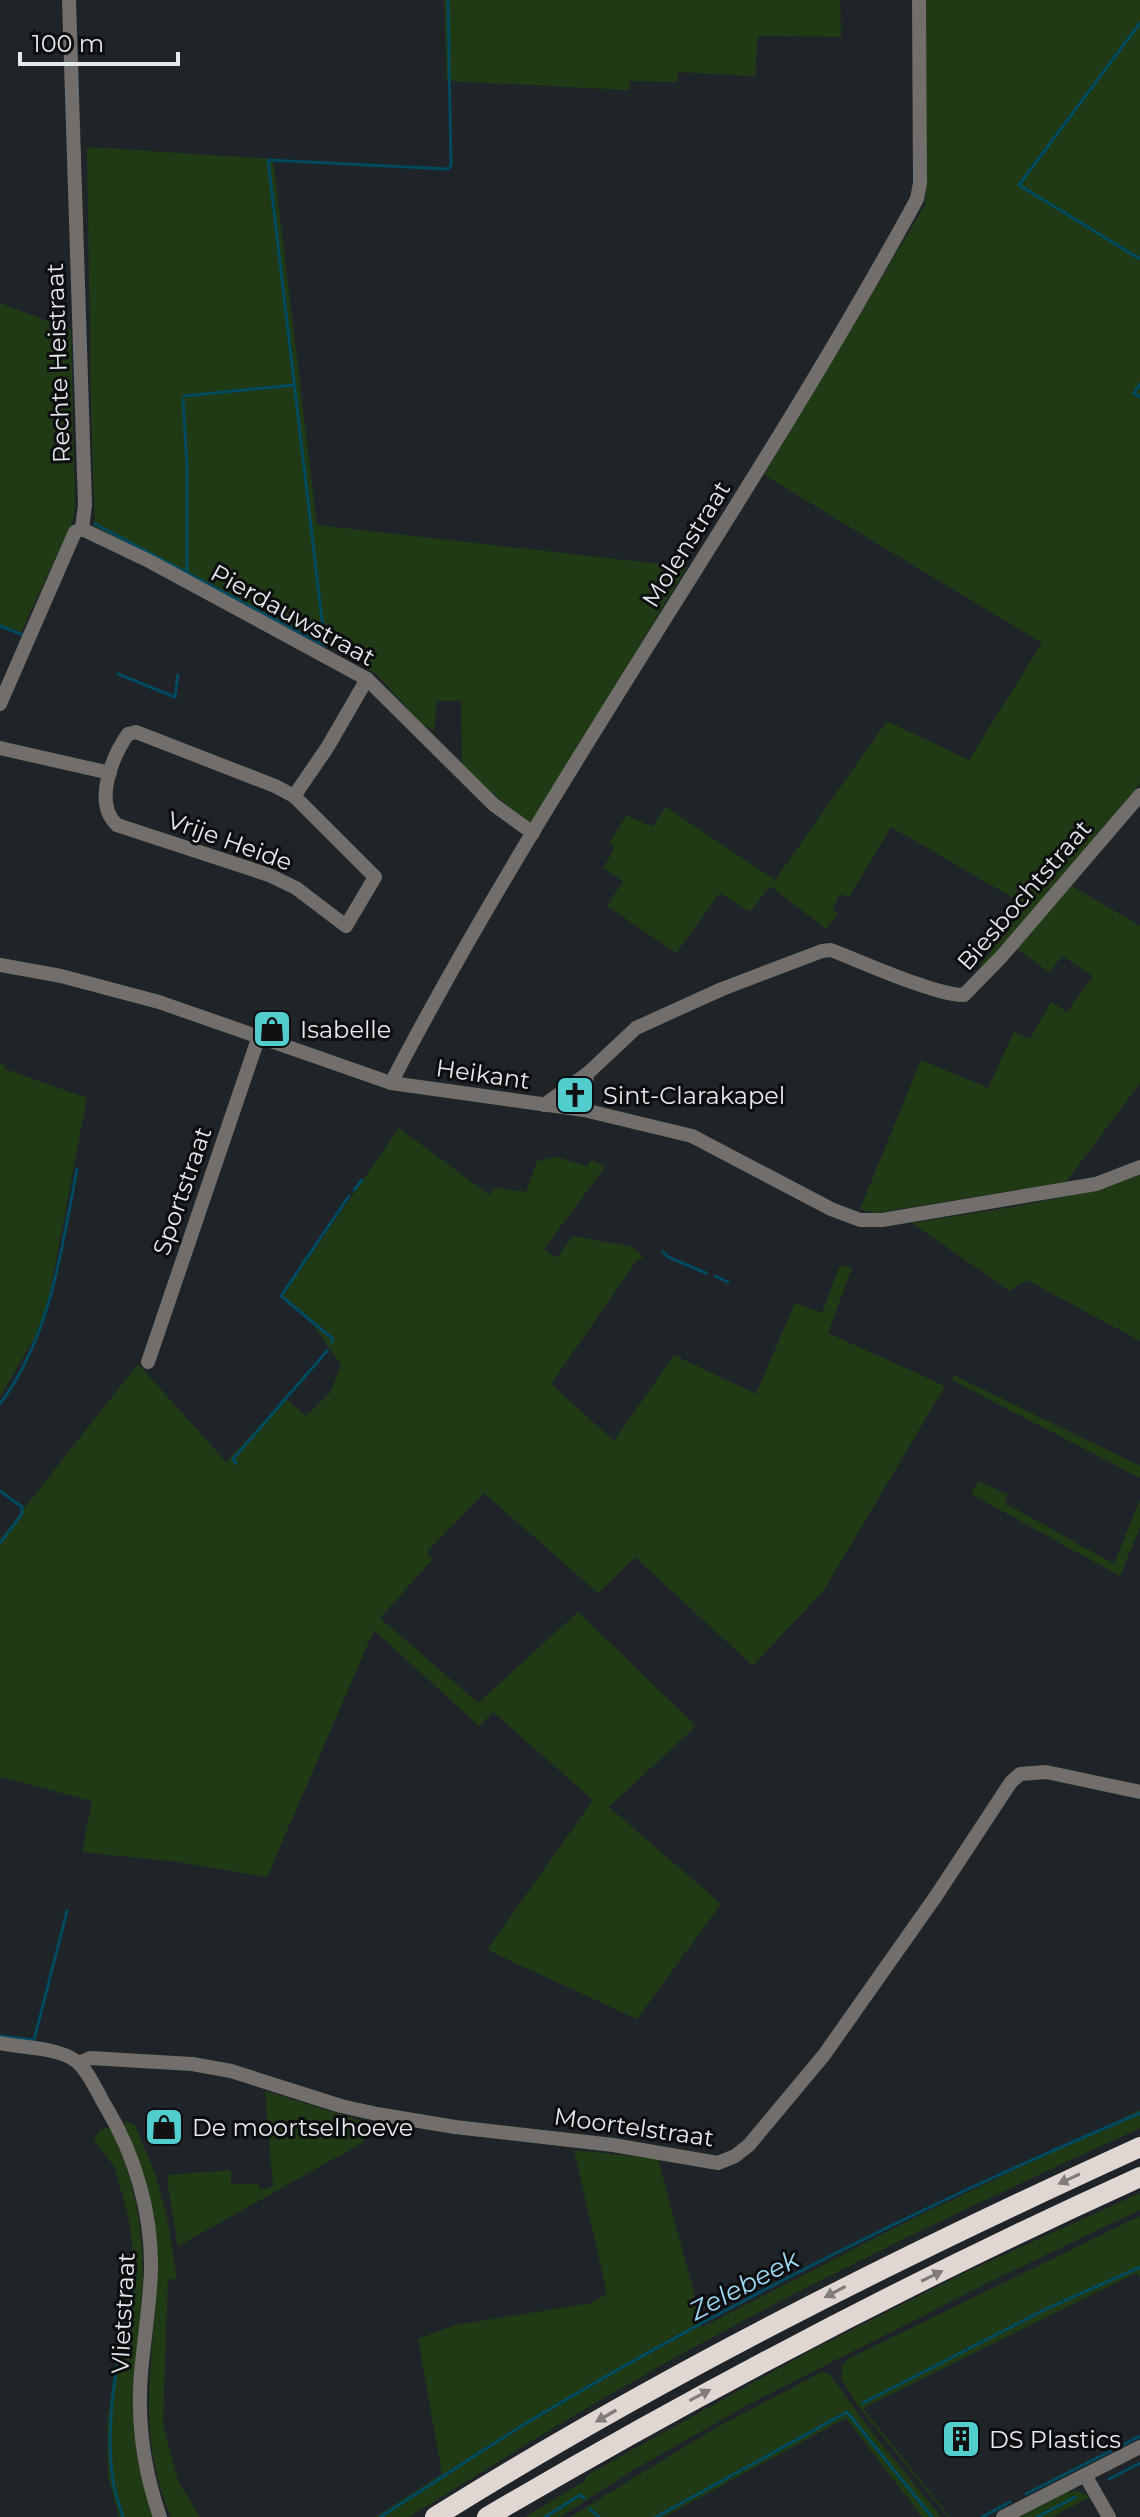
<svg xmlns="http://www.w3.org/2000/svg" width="1140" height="2517" viewBox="0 0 1140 2517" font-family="Montserrat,sans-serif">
<rect width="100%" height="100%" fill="#1f2429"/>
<g fill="#213a16">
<path d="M444 0H840L841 37 758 36 755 76 678 72 677 82 630 81 629 90 447 81Z"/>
<path d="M925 0H1140V783L1062 880 1140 926V1083L1066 1182 876 1213 860 1209 921 1060 988 1088 1014 1032 1030 1039 1051 1002 1067 1012 1093 976 1062 956 1049 972 1017 949 993 975 979 966 1027 906 891 827 849 897 840 894 832 910 838 913 826 929 770 886 750 912 720 893 676 953 607 906 623 881 603 868 615 848 609 843 627 815 652 827 666 807 775 880 887 721 969 760 1042 643 764 475 925 205 927 177Z"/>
<path d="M87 147 273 159 317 525 687 567 533 822H526L462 766 461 701H437L434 731 422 724 376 674 331 647 95 527 91 414Z"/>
<path d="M0 303 71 330 75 505 73 521 21 632 0 624Z"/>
<path d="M0 1064 6 1066 5 1069 87 1098 49 1297 39 1330 0 1397Z"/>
<path d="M399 1128 489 1195 495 1188 526 1192 537 1161 557 1157 587 1166 591 1160 605 1167 544 1249 557 1258 573 1236 633 1247 643 1257 635 1263 551 1384 614 1441 674 1355 756 1394 795 1303 822 1313 840 1265 852 1268 828 1333 945 1386 824 1590 753 1666 635 1557 598 1593 484 1493 427 1552 433 1559 380 1618 478 1703 578 1612 696 1726 609 1807 721 1904 637 2019 487 1950 593 1800 493 1712 479 1726 374 1630 267 1877 178 1862 82 1852 92 1801 0 1777V1539L138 1364 226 1462 285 1398 306 1416 330 1393 341 1365 313 1324 281 1298Z"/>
<path d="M1140 1175V1341L1027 1280 1010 1291 912 1223C989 1210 1067 1202 1140 1175Z"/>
<path d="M954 1375 1140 1466V1478L952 1380Z"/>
<path d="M979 1481 1008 1495 1005 1503 1114 1564 1140 1499V1527L1120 1576 971 1494Z"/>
<path d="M265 2091 363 2121 364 2142 178 2246 167 2181 169 2175 231 2170V2184H258L260 2190 273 2186Z"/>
<path d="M1140 2110V2128C961 2210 781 2295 611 2394 543 2433 476 2476 409 2517H375L442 2474 418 2339 456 2325 592 2303 607 2293 574 2150 658 2159 703 2327 914 2218Z"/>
<path d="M126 2121 135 2125 155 2174 166 2213 177 2278 168 2280 163 2423 178 2481 200 2517H171C133 2431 156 2352 157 2263 157 2250 150 2235 147 2222 139 2190 131 2158 123 2127Z"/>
<path d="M105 2128H110C147 2206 146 2265 139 2349 137 2381 132 2414 136 2446 139 2471 148 2494 155 2517H119L108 2476 107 2425 119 2333 130 2284 132 2243 128 2215 114 2166 94 2141 99 2131Z"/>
<path d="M1140 2193V2210L993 2280 753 2402 633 2470 560 2517H525L583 2482 589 2474 814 2349 966 2272Z"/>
<path d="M1140 2216V2278L1136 2273 863 2408 950 2517H948L859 2407 841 2379 842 2365 850 2358Z"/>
<path d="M822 2372 829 2374 835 2382 871 2431 941 2517H922L846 2418 664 2517H570L719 2426Z"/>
<path d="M1078 2491 1090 2497 1052 2517H1017L1065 2492Z"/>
</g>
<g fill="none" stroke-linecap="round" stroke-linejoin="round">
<g stroke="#004a60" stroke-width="3">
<path d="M1140 23 1019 185 1140 259"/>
<path d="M1140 384 1134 393 1140 397"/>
<path d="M184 396 295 385"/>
<path d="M183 400 187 465V572"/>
<path d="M95 524 325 646 268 160 448 169 451 166 448 0"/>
<path d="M0 626 23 635"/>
<path d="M118 674 175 697 178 675"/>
<path d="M354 1190 362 1180"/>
<path d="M663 1252 668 1257 706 1273"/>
<path d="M715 1276 728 1282"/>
<path d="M332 1342V1338L281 1296 349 1196"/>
<path d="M0 1404C51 1336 61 1251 77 1169"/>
<path d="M236 1463 233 1459 327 1351"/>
<path d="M0 1491 22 1507V1514L0 1543"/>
<path d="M0 2036 34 2040 67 1911"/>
<path d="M863 2403 1044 2310 1140 2267"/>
<path d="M1109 2479 1140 2463"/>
<path d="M1026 2494 1140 2436"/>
<path d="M590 2509 599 2517"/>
<path d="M123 2517C119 2505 115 2493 113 2481 103 2414 121 2344 135 2278L134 2268"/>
<path d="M380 2517C429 2486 478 2453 528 2422 721 2307 933 2200 1140 2113"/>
<path d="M545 2517 580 2495 584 2498"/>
<path d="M656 2517 847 2412 932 2517"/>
<path d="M982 2517 1010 2502"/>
<path d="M1037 2517 1075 2497"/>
</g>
<g stroke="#716e6c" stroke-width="14">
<path d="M82 529 151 562 367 679 494 805 533 833"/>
<path d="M0 704 75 532 82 529 85 505 69 0"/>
<path d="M136 732 275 786 294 796 375 877 346 926 296 888 269 875 117 825C93 803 112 757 128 734Z"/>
<path d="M0 748 110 773"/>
<path d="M294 796 327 748 367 679"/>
<path d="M0 965 61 976 159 1002 391 1083 584 1110 692 1136 831 1209 860 1220H882L1096 1184 1140 1167"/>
<path d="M391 1083C549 779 753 500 917 199L920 183 919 0"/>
<path d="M544 1105 587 1074"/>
<path d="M584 1110 587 1074 636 1028 722 989 822 951 831 950C860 961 937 996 964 995L1002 956 1140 795"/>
<path d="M148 1362 259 1036"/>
<path d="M0 2043C23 2048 57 2047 76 2061 89 2071 98 2094 106 2107 135 2155 152 2213 151 2270 150 2304 144 2339 141 2373 137 2422 144 2471 160 2517"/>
<path d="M79 2063 90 2058 192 2064 231 2071 341 2106 377 2114 455 2127 613 2145 718 2163 735 2156 749 2145 824 2055 936 1896 1011 1782 1020 1774 1046 1772 1140 1792"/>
<path d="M1085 2475 1109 2517"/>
<path d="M1003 2517 1140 2447"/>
</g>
<g stroke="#e0d7d3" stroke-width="20">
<path d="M435 2517C660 2376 899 2257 1140 2147"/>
<path d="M487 2517C700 2392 915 2279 1140 2177"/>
</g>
</g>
<defs><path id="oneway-solid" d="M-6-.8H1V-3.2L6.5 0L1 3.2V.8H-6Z" transform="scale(2)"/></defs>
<g fill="#807c7b">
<use href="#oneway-solid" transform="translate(1069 2179) rotate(155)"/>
<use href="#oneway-solid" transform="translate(932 2276) rotate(-26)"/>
<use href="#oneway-solid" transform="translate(835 2292) rotate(152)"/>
<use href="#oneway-solid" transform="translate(700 2395) rotate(-28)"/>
<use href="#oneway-solid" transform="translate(606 2416) rotate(150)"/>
</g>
<defs>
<g id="shop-square" transform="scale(2)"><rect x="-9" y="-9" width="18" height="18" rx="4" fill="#52cdcd" stroke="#0b0d0f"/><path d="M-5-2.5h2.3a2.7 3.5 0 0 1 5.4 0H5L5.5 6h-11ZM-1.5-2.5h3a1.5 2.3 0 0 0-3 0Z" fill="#111"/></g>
<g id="church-square" transform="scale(2)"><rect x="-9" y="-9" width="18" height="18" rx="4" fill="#52cdcd" stroke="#0b0d0f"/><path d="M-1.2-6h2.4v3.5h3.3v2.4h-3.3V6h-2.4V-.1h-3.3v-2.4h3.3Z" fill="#111"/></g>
<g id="building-square" transform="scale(2)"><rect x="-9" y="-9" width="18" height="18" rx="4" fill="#52cdcd" stroke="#0b0d0f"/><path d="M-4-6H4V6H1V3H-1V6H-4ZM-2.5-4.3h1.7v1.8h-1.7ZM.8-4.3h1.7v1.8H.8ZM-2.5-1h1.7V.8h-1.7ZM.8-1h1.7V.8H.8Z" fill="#111"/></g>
</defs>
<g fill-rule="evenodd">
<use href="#shop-square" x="272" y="1029"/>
<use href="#church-square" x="575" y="1095"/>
<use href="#shop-square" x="164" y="2127"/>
<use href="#building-square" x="961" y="2439"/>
</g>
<g text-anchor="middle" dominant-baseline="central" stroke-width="6" stroke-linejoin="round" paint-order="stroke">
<g font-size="24" fill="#e6e9ed" stroke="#0b0d0f">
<text transform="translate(58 363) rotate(-92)">Rechte Heistraat</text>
<text transform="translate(686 544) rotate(-58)">Molenstraat</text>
<text transform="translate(293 615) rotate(29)">Pierdauwstraat</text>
<text transform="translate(230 841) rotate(20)">Vrije Heide</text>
<text transform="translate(1024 895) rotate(-49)">Biesbochtstraat</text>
<text transform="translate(483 1074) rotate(8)">Heikant</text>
<text transform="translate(182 1191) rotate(-71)">Sportstraat</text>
<text transform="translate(634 2127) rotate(8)">Moortelstraat</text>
<text transform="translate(123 2313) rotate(-87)">Vlietstraat</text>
</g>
<g font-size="24" fill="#e6e9ed" stroke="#0b0d0f" text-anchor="start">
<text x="300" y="1029">Isabelle</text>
<text x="603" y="1095">Sint-Clarakapel</text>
<text x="192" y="2127">De moortselhoeve</text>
<text x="989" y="2439">DS Plastics</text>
</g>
<g font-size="26" font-style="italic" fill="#9cdbf6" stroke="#0b0d0f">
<text transform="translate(744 2285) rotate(-28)">Zelebeek</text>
</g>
</g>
<path d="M20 52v12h158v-12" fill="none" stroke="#e6e9ed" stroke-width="4"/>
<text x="32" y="52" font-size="24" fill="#e6e9ed" stroke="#0b0d0f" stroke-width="6" paint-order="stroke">100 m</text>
</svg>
